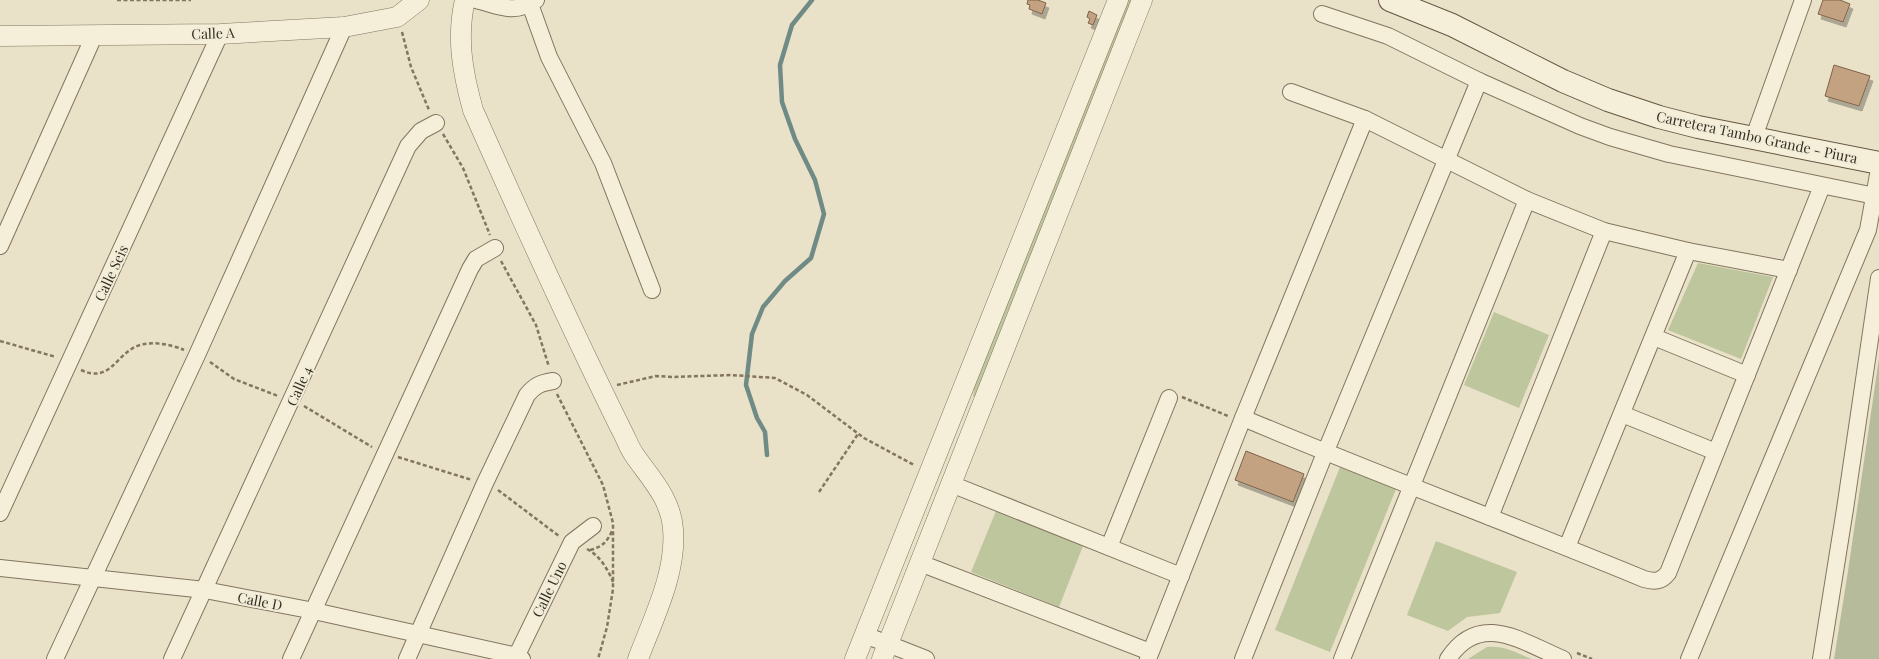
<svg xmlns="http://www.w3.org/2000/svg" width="1879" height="659" viewBox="0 0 1879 659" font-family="'Playfair Display',serif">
<defs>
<filter id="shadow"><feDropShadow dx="3" dy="5" stdDeviation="0" flood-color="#0004"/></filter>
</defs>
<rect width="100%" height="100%" fill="#e9e1c8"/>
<g fill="#bec69d">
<path d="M1123 0H1137L976 399 973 396 977 368Z"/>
<path d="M1698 263 1773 277 1741 359 1668 330Z"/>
<path d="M1494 312 1549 335 1519 408 1464 385Z"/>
<path d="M1340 467 1396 489 1330 652 1275 630Z"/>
<path d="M996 511 1083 546 1059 607 971 572Z"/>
<path d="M1436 541 1517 572 1500 613 1467 617 1448 631 1407 615Z"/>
<path d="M1487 647C1503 645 1517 653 1532 659H1468Z"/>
</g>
<path fill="#b6bc9b" d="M1879 358V659H1834L1848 571Z"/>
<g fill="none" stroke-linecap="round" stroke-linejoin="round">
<path stroke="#708b86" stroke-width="4.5" d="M767 455 765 432 757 418 746 385 752 334 763 307 785 281 811 258 824 214 815 180 795 139 782 102 780 65 792 25 812 0"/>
</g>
<g fill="#c3a282" stroke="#7f6248" filter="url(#shadow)">
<path d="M1028 0H1038L1046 3 1042 14 1029 9 1030 5 1027 4Z"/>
<path d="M1823 0H1840L1850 4 1843 22 1818 14Z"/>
<path d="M1089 11 1097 15 1093 25 1088 23 1090 19 1087 17Z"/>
<path d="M1834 65 1870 76 1859 106 1825 96Z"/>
<path d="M1246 451 1304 474 1293 502 1235 480Z"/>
</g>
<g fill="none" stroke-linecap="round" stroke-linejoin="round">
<g stroke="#83755f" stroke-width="18">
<g id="minor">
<path d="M476 0C501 6 513 15 536 0"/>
<path d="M530 4 549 57 603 163 652 290"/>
<path d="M1322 14 1388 36 1479 81 1580 126 1610 137 1669 154 1875 196"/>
<path d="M1291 92 1365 119 1527 200 1604 231 1688 251 1789 270"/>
<path d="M1754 137 1803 0"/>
<path d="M0 246 94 36"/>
<path d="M1654 337 1747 375"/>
<path d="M1622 414 1716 452"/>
<path d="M1243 418C1376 474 1511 524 1644 579 1654 582 1661 582 1668 573L1822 186"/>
<path d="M951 484 1181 576"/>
<path d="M0 513 220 34"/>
<path d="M1490 517 1604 231"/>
<path d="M1109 547 1169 398"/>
<path d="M1567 547 1688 251"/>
<path d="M920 563 1150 652"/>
<path d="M0 568 205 590 314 611 517 656 522 659"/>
<path d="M865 635 926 659"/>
<path d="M55 659 197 355 344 27"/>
<path d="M172 659 408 146 421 131 436 123"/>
<path d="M291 659 470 269 476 259 495 248"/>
<path d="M407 659 485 483 527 395C535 385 541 383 553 381"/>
<path d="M515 659 572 542 593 526"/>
<path d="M1148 659 1243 418 1365 119"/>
<path d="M1243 659 1325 453 1479 81"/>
<path d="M1342 659 1527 200"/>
<path d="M1448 659C1480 610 1522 642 1563 659"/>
<path d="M1689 659 1868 230 1879 169"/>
<path d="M1821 659 1845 509 1879 278"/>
</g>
</g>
<g stroke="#83755f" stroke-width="21">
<g id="tertiary">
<path d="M465 0C456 38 463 74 473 110 521 218 569 324 621 429 626 438 629 448 635 456 651 479 671 499 673 529 677 572 653 619 638 659"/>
<path d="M0 36 220 34 344 27 397 17 419 0"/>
<path d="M855 659 1118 0"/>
<path d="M882 659 1142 0"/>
</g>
</g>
<g stroke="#655642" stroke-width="24">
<path id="secondary" d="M1390 0 1452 25 1563 81 1608 100 1659 117 1698 127 1879 163"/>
</g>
<g stroke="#83755f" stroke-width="2.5" stroke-dasharray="4 2.5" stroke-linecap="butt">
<path d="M117 0H191"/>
<path d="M402 32 411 67 429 110"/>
<path d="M443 134 463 168 490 235"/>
<path d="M501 261 536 325 549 367"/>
<path d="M0 341 56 357"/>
<path d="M210 362 234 379 278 396"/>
<path d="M81 370C109 383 115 357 135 347 149 340 170 344 184 350"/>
<path d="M617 385 656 376 672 377 731 375 775 378 807 395 864 438 914 465"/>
<path d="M557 394 603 485 613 523V589L607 627 598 659"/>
<path d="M1182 397 1228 416"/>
<path d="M304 406 372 447"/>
<path d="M398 457 472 480"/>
<path d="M498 490 559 536"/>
<path d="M819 492 858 434"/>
<path d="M587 549C599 555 608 569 613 582"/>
<path d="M590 550C602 547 607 542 612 531"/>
<path d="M1577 653 1592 659"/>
</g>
<use href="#minor" stroke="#f5efda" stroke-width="16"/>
<use href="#tertiary" stroke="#f5efda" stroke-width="20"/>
<use href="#secondary" stroke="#f5efda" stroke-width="22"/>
</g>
<g text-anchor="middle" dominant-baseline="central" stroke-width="4" stroke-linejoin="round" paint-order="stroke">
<g font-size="14" fill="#352c21" stroke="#f1ecd7">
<text transform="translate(213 33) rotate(-2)">Calle A</text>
<text transform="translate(1757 137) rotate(12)">Carretera Tambo Grande - Piura</text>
<text transform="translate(111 273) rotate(-65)">Calle Seis</text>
<text transform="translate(299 386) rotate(-66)">Calle 4</text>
<text transform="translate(549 589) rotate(-64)">Calle Uno</text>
<text transform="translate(260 601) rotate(11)">Calle D</text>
</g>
</g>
</svg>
